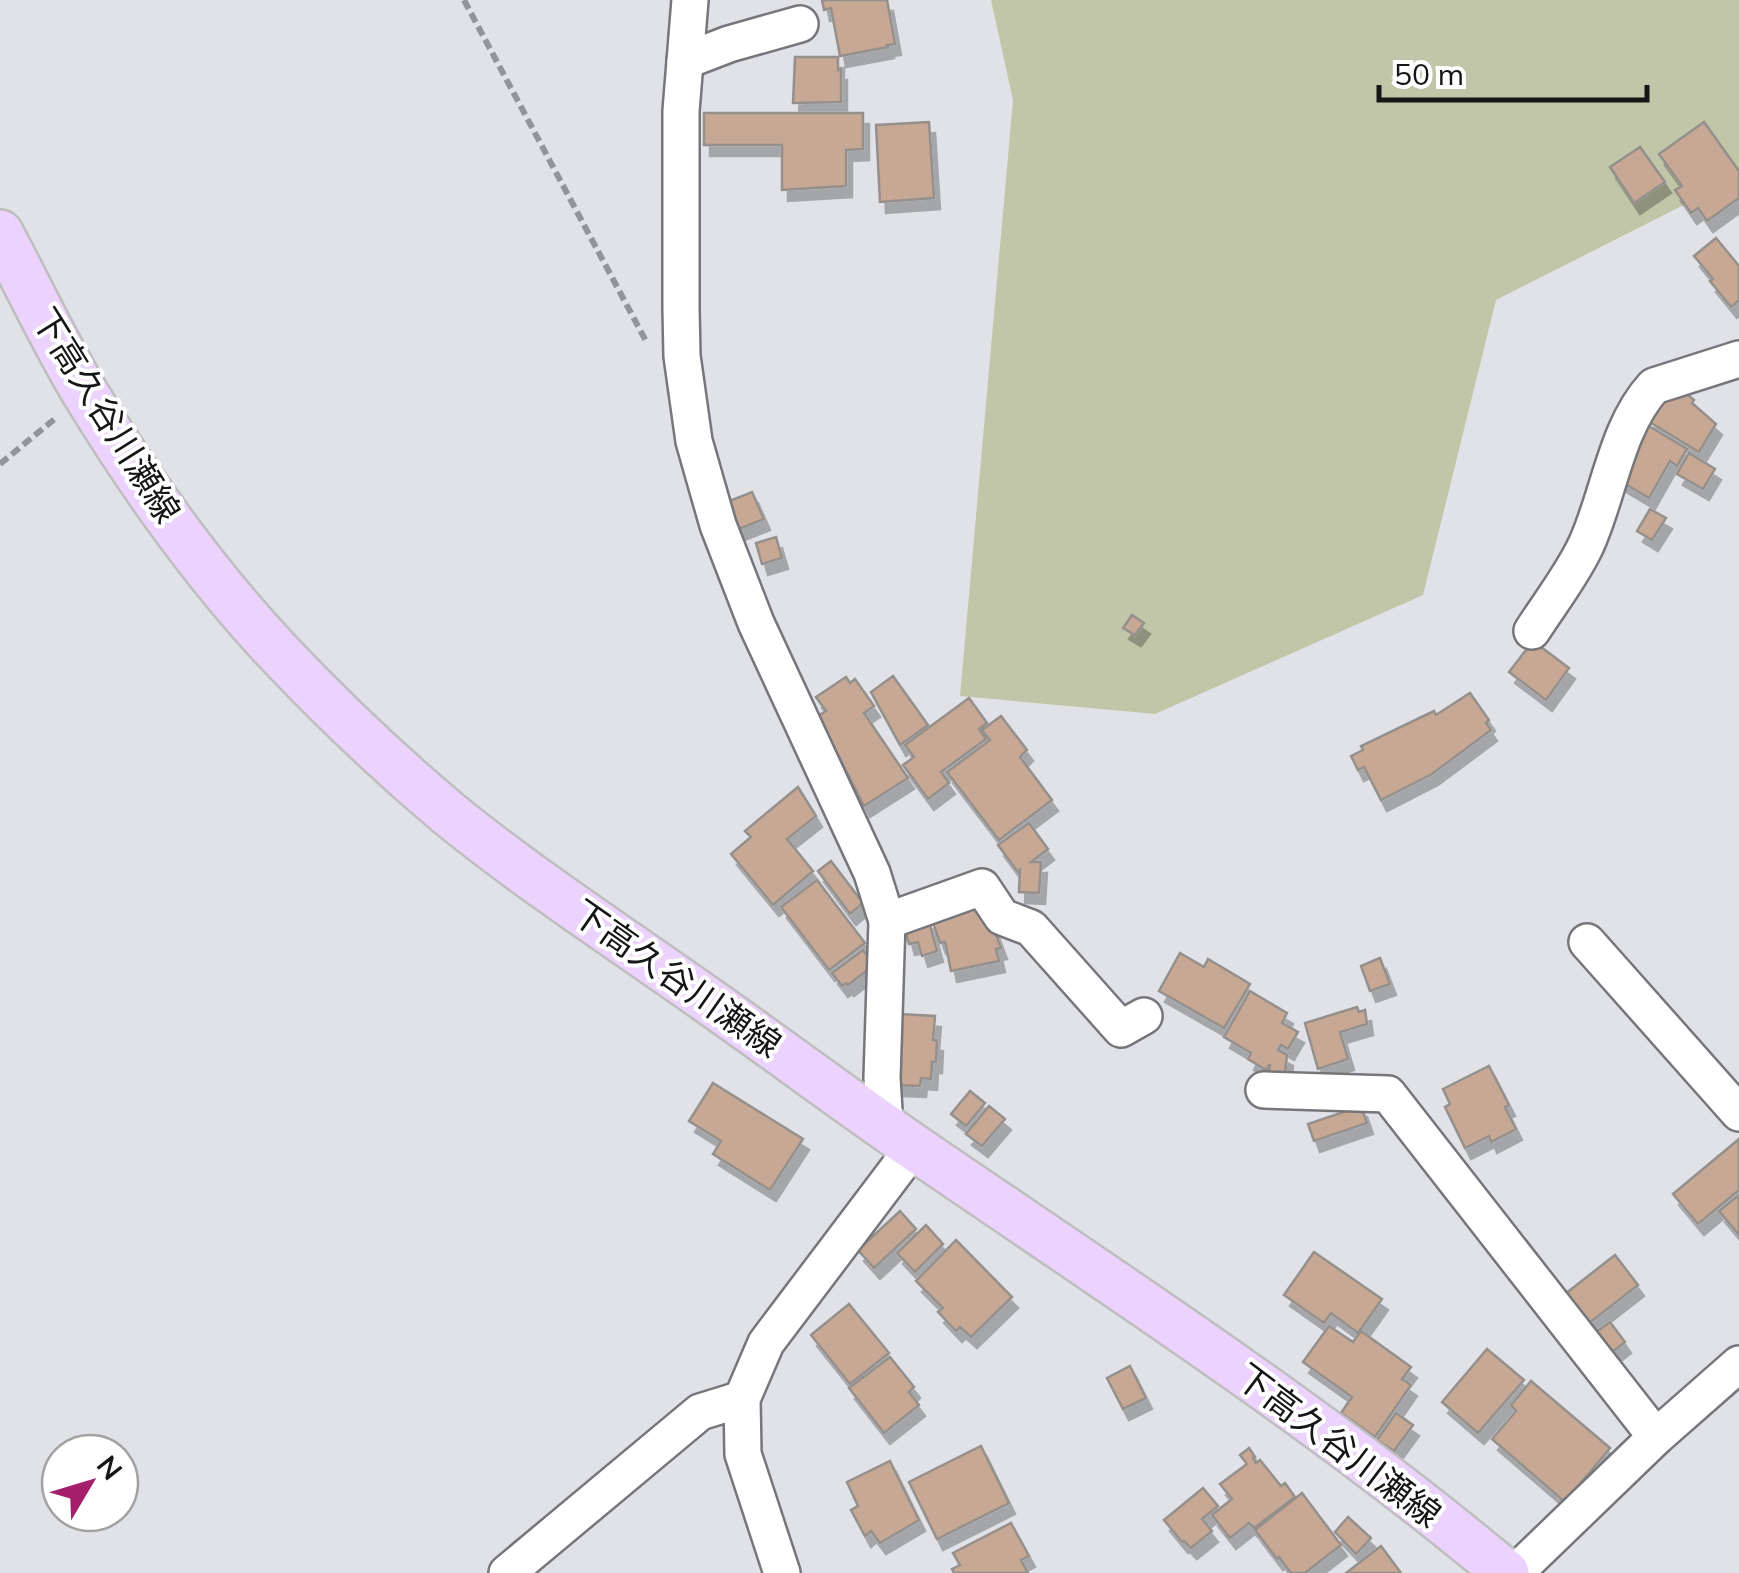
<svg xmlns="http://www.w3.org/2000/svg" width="1739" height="1573" viewBox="0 0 1739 1573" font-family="Mulish,'Noto Sans JP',sans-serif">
<defs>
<filter id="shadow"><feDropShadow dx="6" dy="11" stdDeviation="0" flood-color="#0004"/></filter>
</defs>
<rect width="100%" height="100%" fill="#e1e2e8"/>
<path fill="#c2c6a8" d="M991 0H1739V177L1496 300 1423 595 1155 714 960 696 1013 100Z"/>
<g fill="#c6a894" stroke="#95908c" stroke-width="2.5" filter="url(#shadow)">
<path d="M822 0H887L895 44 887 45 888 47 840 56 831 8 824 10Z"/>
<path d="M795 57H838V70L841 69V102L793 103Z"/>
<path d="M704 113H863V149L846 150V186L782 190V145H704Z"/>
<path d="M929 122 934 198 880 202 876 125Z"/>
<path d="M1704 122 1739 171V198L1707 221 1698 208 1691 213 1675 190 1682 186 1659 154Z"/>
<path d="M1640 147 1665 182 1634 203 1610 167Z"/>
<path d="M1716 238 1739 266V300L1731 307 1710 281 1713 279 1694 256Z"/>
<path d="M1676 385 1694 400 1692 403 1716 424 1699 452 1646 420Z"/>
<path d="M1649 426 1687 449 1677 466 1670 461 1649 498 1617 479Z"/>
<path d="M1689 453 1715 469 1703 489 1677 474Z"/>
<path d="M752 492 764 519 739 529 727 502Z"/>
<path d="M1650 509 1666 518 1652 540 1637 531Z"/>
<path d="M776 537 782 558 762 564 756 543Z"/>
<path d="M1132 615 1144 623 1135 635 1123 628Z"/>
<path d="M1533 641 1569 668 1546 700 1509 672Z"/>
<path d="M893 676 928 725 900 745 871 692Z"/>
<path d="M846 677 850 683 855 679 874 706 864 713 908 778 864 806 818 716 826 711 816 697Z"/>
<path d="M1470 693 1489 720 1486 723 1491 730 1432 774 1381 800 1364 767 1358 770 1351 756 1363 750 1361 746 1434 711 1436 715Z"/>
<path d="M969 698 987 723 979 729 986 739 941 772 949 783 928 799 903 765 914 757 905 745Z"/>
<path d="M1001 716 1027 750 1020 757 1052 800 999 840 947 772 990 740 982 730Z"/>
<path d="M798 787 816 816 787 839 813 871 773 905 731 854 751 837 745 831Z"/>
<path d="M1029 823 1048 849 1031 862H1041L1039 893 1019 892 1020 870 1018 872 998 845Z"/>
<path d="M831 861 863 903 850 914 818 871Z"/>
<path d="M817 880 865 943 829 970 781 907Z"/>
<path d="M983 900 1001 948 996 949 999 961 951 971 945 942 940 943 931 917Z"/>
<path d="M928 918 937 951 922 956 918 942 909 944 904 926Z"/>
<path d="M863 950 874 965 848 985 846 983 842 986 832 973Z"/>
<path d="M1180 953 1204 967 1208 959 1250 984 1224 1028 1159 991Z"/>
<path d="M1380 958 1390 984 1370 991 1361 966Z"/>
<path d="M1250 991 1287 1013 1282 1023 1298 1032 1288 1049 1281 1045 1278 1050 1287 1055 1285 1073 1269 1072 1270 1064 1266 1070 1248 1059 1251 1053 1224 1037Z"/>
<path d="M1357 1007 1359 1012 1365 1010 1367 1024 1340 1032 1348 1059 1318 1069 1305 1023Z"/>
<path d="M900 1014 935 1016 933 1040H937L936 1062H932L931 1079 921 1078 920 1086 895 1085Z"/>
<path d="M1489 1066 1509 1105 1505 1107 1516 1129 1491 1142 1489 1136 1465 1148 1445 1107 1450 1104 1443 1089Z"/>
<path d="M713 1083 803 1139 770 1190 713 1154 721 1141 689 1121Z"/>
<path d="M970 1091 985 1103 966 1126 951 1114Z"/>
<path d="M989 1106 1005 1119 982 1146 966 1134Z"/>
<path d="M1361 1106 1367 1123 1314 1141 1308 1124Z"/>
<path d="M1739 1139V1190L1698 1224 1673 1194Z"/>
<path d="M1739 1195V1235L1719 1211Z"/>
<path d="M900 1211 916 1229 874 1268 858 1250Z"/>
<path d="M926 1225 943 1244 915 1272 897 1253Z"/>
<path d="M956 1240 1012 1297 971 1337 960 1327 956 1331 938 1312 943 1308 916 1281Z"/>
<path d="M1314 1252 1382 1299 1358 1333 1331 1313 1324 1323 1284 1295Z"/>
<path d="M1615 1255 1638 1285 1588 1324 1565 1294Z"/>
<path d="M849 1304 889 1353 850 1384 811 1335Z"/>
<path d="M1610 1322 1625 1342 1610 1354 1595 1333Z"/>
<path d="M1329 1326 1353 1342 1361 1331 1411 1367 1402 1379 1411 1385 1375 1437 1341 1413 1352 1397 1303 1362Z"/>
<path d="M1487 1349 1524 1380 1478 1433 1442 1402Z"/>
<path d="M890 1357 914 1387 909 1392 919 1405 884 1433 849 1388Z"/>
<path d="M1130 1366 1146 1398 1123 1409 1107 1378Z"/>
<path d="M1531 1381 1610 1448 1565 1502 1492 1439 1516 1411 1511 1405Z"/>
<path d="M1396 1413 1413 1425 1394 1451 1377 1440Z"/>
<path d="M981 1446 1009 1503 937 1539 909 1482Z"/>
<path d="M1249 1448 1255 1457 1253 1458 1256 1463 1260 1460 1281 1486 1285 1483 1295 1497 1254 1528 1249 1523 1230 1538 1212 1515 1232 1499 1220 1484 1247 1464 1240 1455Z"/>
<path d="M890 1461 919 1520 880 1543 871 1531 865 1536 851 1510 858 1506 847 1482Z"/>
<path d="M1203 1488 1218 1506 1202 1519 1212 1531 1191 1548 1184 1541 1182 1542 1164 1520Z"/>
<path d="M1302 1493 1341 1545 1305 1573H1291L1279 1557 1277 1559 1255 1530Z"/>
<path d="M1348 1517 1371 1538 1356 1554 1335 1532Z"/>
<path d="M1011 1523 1029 1556 1021 1560 1028 1573H954L952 1569 960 1565 953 1553Z"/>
<path d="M1381 1546 1401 1573H1346Z"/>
</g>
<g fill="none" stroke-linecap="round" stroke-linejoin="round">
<g stroke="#76767b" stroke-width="40">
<g id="minor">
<path d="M690 0 681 111V308L682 356 694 441 718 525 756 623 872 873 887 921 882 1078 885 1127"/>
<path d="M685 61 729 44 800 24"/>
<path d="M1532 631C1550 603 1572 575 1586 545 1609 495 1616 427 1654 386L1739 359"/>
<path d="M887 921 982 887 1002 917 1031 928 1121 1029 1144 1016"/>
<path d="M1587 942 1739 1113"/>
<path d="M1264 1090 1388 1094 1656 1437"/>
<path d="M507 1573 700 1412 742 1399"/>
<path d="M782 1573 743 1454 742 1399 766 1343 914 1147"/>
<path d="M1515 1573 1656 1437 1739 1364"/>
</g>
</g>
<g stroke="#bebebe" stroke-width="50">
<path id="major" d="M0 233C29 287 55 344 87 396 142 486 205 574 277 651 328 705 391 765 448 813 530 880 620 938 706 999 776 1048 845 1100 915 1148 1115 1285 1320 1417 1506 1573"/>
</g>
<g stroke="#939499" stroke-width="6" stroke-dasharray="10 5" stroke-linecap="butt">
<path d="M464 0 647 343"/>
<path d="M0 464 57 417"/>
</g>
<use href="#minor" stroke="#fff" stroke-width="35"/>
<use href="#major" stroke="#ecd3fe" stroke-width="45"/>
</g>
<g text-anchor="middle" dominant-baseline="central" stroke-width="8" stroke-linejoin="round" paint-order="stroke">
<g font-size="35" fill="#161618" stroke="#fff">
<text transform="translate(107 415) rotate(58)">下高久谷川瀬線</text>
<text transform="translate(677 978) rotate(35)">下高久谷川瀬線</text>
<text transform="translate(1339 1445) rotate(37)">下高久谷川瀬線</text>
</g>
</g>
<g transform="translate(90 1483) rotate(52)"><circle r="48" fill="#ffffff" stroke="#a2a2a3" stroke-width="2.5"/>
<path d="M0-8L18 38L0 25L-18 38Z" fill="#a41e6a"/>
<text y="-15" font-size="28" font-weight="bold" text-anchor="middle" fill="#161618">N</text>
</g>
<path d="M1379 85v15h268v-15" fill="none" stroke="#161618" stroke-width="5"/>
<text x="1394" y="85" font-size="30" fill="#161618" stroke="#ffffff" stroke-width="8" paint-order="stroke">50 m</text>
</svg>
